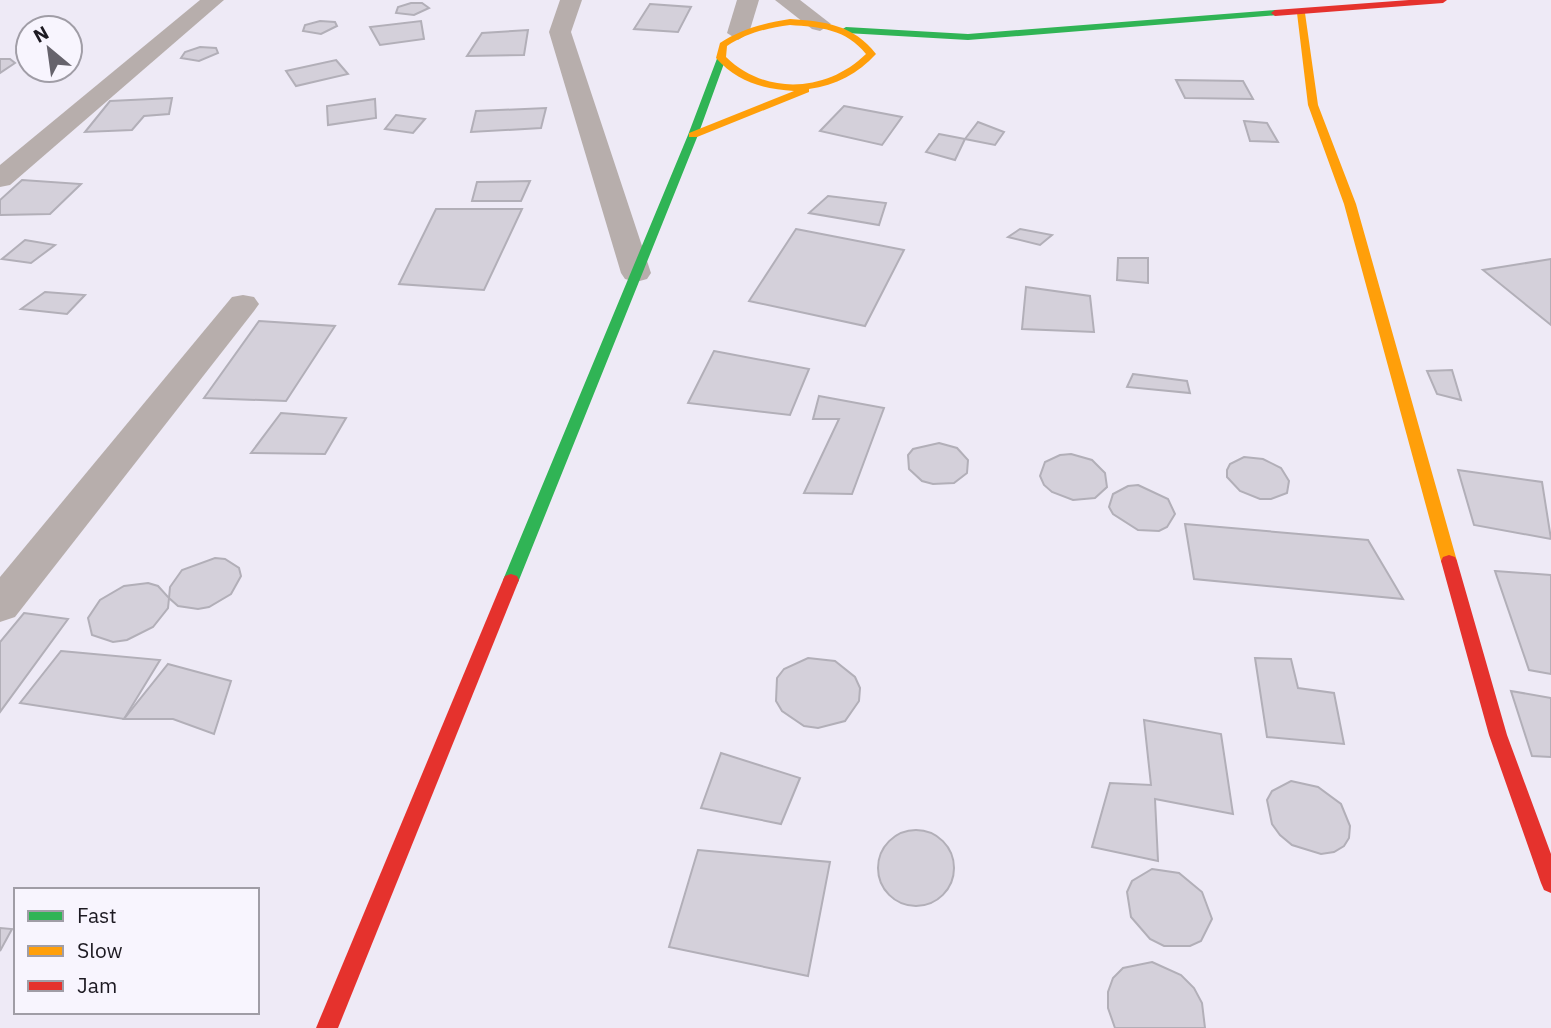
<svg xmlns="http://www.w3.org/2000/svg" width="1551" height="1028" viewBox="0 0 1551 1028" font-family="'IBM Plex Sans',sans-serif">
<rect width="100%" height="100%" fill="#eeeaf6"/>
<g fill="#d4d0da" stroke="#b2afb8" stroke-width="2">
<path d="M411 3H422L429 8 414 15 396 13 398 7Z"/>
<path d="M650 4 691 7 678 32 634 29Z"/>
<path d="M320 21 335 22 337 26 321 34 303 31 305 25Z"/>
<path d="M421 21 424 39 380 45 370 27Z"/>
<path d="M528 30 524 55 467 56 482 33Z"/>
<path d="M200 47 216 48 218 53 199 61 181 58 185 52Z"/>
<path d="M0 59H10L15 63 0 73Z"/>
<path d="M336 60 348 74 296 86 286 71Z"/>
<path d="M1176 80 1243 81 1253 99 1185 98Z"/>
<path d="M172 98 169 114 144 116 132 130 85 132 110 101Z"/>
<path d="M375 99 376 118 328 125 327 106Z"/>
<path d="M844 106 902 117 882 145 820 131Z"/>
<path d="M546 108 541 128 471 132 476 111Z"/>
<path d="M396 115 425 119 413 133 385 129Z"/>
<path d="M1244 121 1267 123 1278 142 1250 141Z"/>
<path d="M978 122 1004 132 995 145 965 139Z"/>
<path d="M939 134 965 139 955 160 926 152Z"/>
<path d="M22 180 81 184 50 214 0 215V200Z"/>
<path d="M530 181 521 201H472L477 182Z"/>
<path d="M828 196 886 203 879 225 809 213Z"/>
<path d="M436 209H522L484 290 399 284Z"/>
<path d="M796 229 904 250 865 326 749 301Z"/>
<path d="M1020 229 1052 235 1040 245 1008 237Z"/>
<path d="M25 240 55 245 31 263 2 259Z"/>
<path d="M1118 258H1148V283L1117 280Z"/>
<path d="M1551 259V325L1483 270Z"/>
<path d="M1026 287 1090 296 1094 332 1022 329Z"/>
<path d="M45 292 85 295 67 314 21 309Z"/>
<path d="M259 321 335 326 286 401 204 398Z"/>
<path d="M714 351 809 369 790 415 688 403Z"/>
<path d="M1452 370 1461 400 1437 394 1427 371Z"/>
<path d="M1133 374 1187 381 1190 393 1127 387Z"/>
<path d="M819 396 884 408 852 494 804 493 839 419H813Z"/>
<path d="M281 413 346 418 325 454 251 453Z"/>
<path d="M939 443 957 448 968 460 967 473 954 483 933 484 922 481 909 469 908 455 913 449Z"/>
<path d="M1071 454 1092 460 1105 473 1107 487 1095 498 1073 500 1052 492 1044 485 1040 476 1045 462 1060 455Z"/>
<path d="M1244 457 1263 459 1281 468 1289 481 1287 493 1271 499H1260L1240 491 1227 477V470L1230 464Z"/>
<path d="M1458 470 1542 482 1551 539 1474 525Z"/>
<path d="M1138 485 1168 499 1175 514 1167 527 1159 531 1138 530 1113 514 1109 507 1113 494 1128 486Z"/>
<path d="M1185 524 1368 540 1403 599 1194 579Z"/>
<path d="M215 558 225 559 239 568 241 576 231 594 209 607 198 609 178 606 169 598 170 587 182 570Z"/>
<path d="M1495 571 1551 575V674L1529 670Z"/>
<path d="M148 583 158 586 169 598 168 608 153 627 127 640 113 642 92 635 88 618 100 600 124 586Z"/>
<path d="M24 613 68 619 0 712V642Z"/>
<path d="M61 651 160 660 124 719 20 703Z"/>
<path d="M808 658 835 661 855 677 860 688 859 701 845 721 818 728 804 726 782 711 776 701 777 678 784 669Z"/>
<path d="M1255 658 1291 659 1298 688 1334 693 1344 744 1267 737Z"/>
<path d="M168 664 231 681 214 734 173 719H124Z"/>
<path d="M1511 691 1551 698V757L1532 756Z"/>
<path d="M1144 720 1221 734 1233 814 1155 799 1158 861 1092 847 1110 783 1151 785Z"/>
<path d="M721 753 800 778 781 824 701 808Z"/>
<path d="M1291 781 1318 787 1341 804 1350 826 1349 838 1344 846 1334 852 1321 854 1292 845 1280 835 1272 824 1267 800 1272 791Z"/>
<circle cx="916" cy="868" r="38"/>
<path d="M698 850 830 862 808 976 669 947Z"/>
<path d="M1152 869 1179 873 1202 892 1212 919 1201 941 1190 946H1164L1150 939 1131 917 1127 892 1132 881Z"/>
<path d="M0 928 12 929 0 951Z"/>
<path d="M1152 962 1181 975 1194 988 1202 1003 1205 1028H1115L1108 1008V992L1113 978 1123 968Z"/>
</g>
<g fill="none" stroke-linecap="round" stroke-linejoin="round">
<g fill="#b7aeac" fill-rule="evenodd">
<path d="M200 0H224L10 185 0 187V165Z"/>
<path d="M560 0H582L571 32 651 273 647 279 636 282 625 279 621 273 549 32Z"/>
<path d="M737 0H759L749 33 738 40 727 33Z"/>
<path d="M775 0H800L831 24 820 31 812 29Z"/>
<path d="M243 295 254 297 259 304 254 311 15 617 0 622V577L232 297Z"/>
</g>
<g fill="#30b455" fill-rule="evenodd">
<path d="M1275 10 1278 11V15L968 40 846 33 841 30 846 27 968 34Z"/>
<path d="M718 56 726 58 698 135 519 580 517 584H505L503 580 688 135Z"/>
</g>
<g fill="#ff9f0a" fill-rule="evenodd">
<path d="M1301 10 1305 13 1318 105 1356 204 1457 561 1455 565H1443L1441 561 1344 204 1308 105 1297 13Z"/>
<path d="M790 19C824 21 854 25 876 54 858 74 836 85 809 89V92L697 137H689V133L794 91C763 89 737 82 716 58L720 43C741 29 764 23 790 19ZM790 25C820 27 846 29 866 54 827 92 766 96 726 57L727 46C747 33 767 28 790 25Z"/>
</g>
<g fill="#e5322d" fill-rule="evenodd">
<path d="M1409 0H1447L1443 3 1275 16 1271 13 1275 10Z"/>
<path d="M1449 555 1455 557 1457 561 1507 735 1551 854V893L1544 890 1541 883 1489 735 1441 561 1443 557Z"/>
<path d="M511 574 517 576 519 580 338 1028H316L503 580 505 576Z"/>
</g>
</g>
<rect x="14" y="888" width="245" height="126" fill="#f8f5fe" stroke="#a09da6" stroke-width="2"/>
<rect x="28" y="911" width="35" height="10" fill="#30b455" stroke="#a09da6" stroke-width="2"/>
<text x="77" y="923" font-size="21" fill="#1d1a22">Fast</text>
<rect x="28" y="946" width="35" height="10" fill="#ff9f0a" stroke="#a09da6" stroke-width="2"/>
<text x="77" y="958" font-size="21" fill="#1d1a22">Slow</text>
<rect x="28" y="981" width="35" height="10" fill="#e5322d" stroke="#a09da6" stroke-width="2"/>
<text x="77" y="993" font-size="21" fill="#1d1a22">Jam</text>
<g transform="translate(49 49) rotate(331)"><circle r="33" fill="#f8f5fe" stroke="#a09da6" stroke-width="2"/>
<path d="M0-5L12 26L0 18L-12 26Z" fill="#66636c"/>
<text y="-10" font-size="19" font-weight="bold" text-anchor="middle" fill="#1d1a22">N</text>
</g>
</svg>
